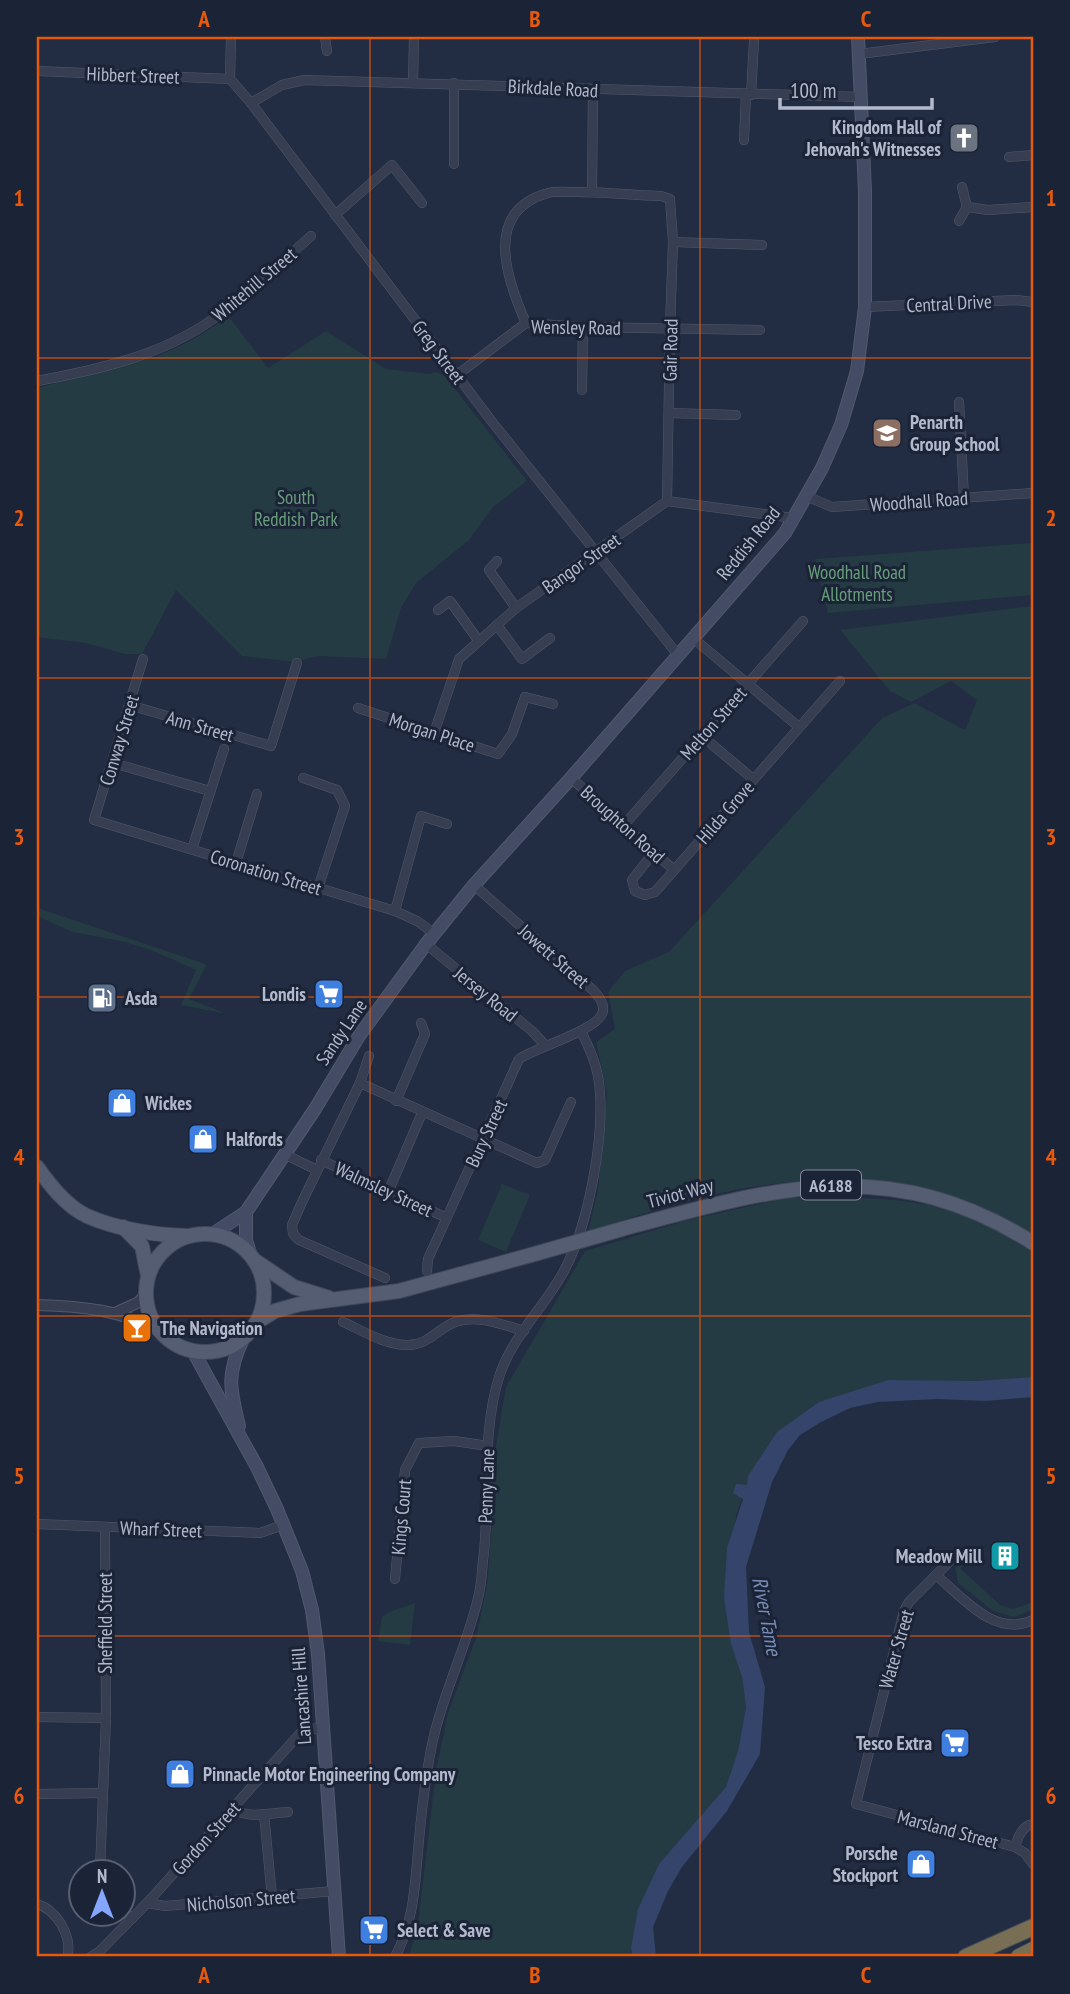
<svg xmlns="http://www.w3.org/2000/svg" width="1070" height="1994" viewBox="0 0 1070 1994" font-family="'PT Sans Narrow',sans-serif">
<rect width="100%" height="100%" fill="#222c42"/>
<g fill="#243b43">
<path d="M229 317 268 368 326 331 386 369 430 374 436 372 444 375 527 481 494 506 469 540 416 583 401 608 386 659 317 656 295 662 242 656 176 590 142 654H125L86 643 37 637V388L158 356 192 340Z"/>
<path d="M1033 543V595L828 613 815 559Z"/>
<path d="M1033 606V1235C1016 1225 1000 1215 982 1207 855 1151 713 1189 588 1232L598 1190 607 1094 596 1042 615 1029 608 992 625 971 669 952 882 718 914 703 965 730 977 700 951 681 911 702 890 691 840 630Z"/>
<path d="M37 908 205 964 206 966 189 999 227 1014 181 1005 196 970 156 952 126 942 72 932 37 916Z"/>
<path d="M502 1184 530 1195 506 1252 478 1240Z"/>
<path d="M787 1198C846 1198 910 1194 967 1216 990 1224 1012 1240 1033 1252V1377L976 1381 819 1402 747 1485 736 1515 731 1644 742 1677 746 1707 738 1751 726 1787 701 1818 631 1948 633 1957H409L418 1924 436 1771 448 1713 476 1638 487 1585 491 1539 494 1458 506 1387 585 1251 688 1220Z"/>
<path d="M958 1563 962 1564 961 1569 1000 1605 1013 1609 1033 1602V1610L1014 1617 993 1611 958 1583 955 1566Z"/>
<path d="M415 1603 410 1645 378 1641 382 1617 389 1612Z"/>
</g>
<path fill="#34446a" d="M1033 1377V1397L986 1401 937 1399 878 1402 850 1408 821 1422 800 1435 788 1450 772 1482 746 1567 749 1632 765 1687 760 1754 727 1811 682 1867 668 1891 653 1927 656 1957H633L631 1948 638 1909 659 1864 726 1787 738 1751 746 1707 742 1677 731 1644 724 1598 727 1548 743 1499 733 1493 736 1484 747 1485 748 1476 777 1432 819 1402 888 1380 976 1381Z"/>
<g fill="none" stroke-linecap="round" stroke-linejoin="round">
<g stroke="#51596c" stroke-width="10">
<g id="minor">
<path d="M231 37 230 79 251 103 493 423 678 655"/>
<path d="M325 37 327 51"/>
<path d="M859 54 995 37"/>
<path d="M37 71 230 79"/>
<path d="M413 83 414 37"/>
<path d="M454 83V164"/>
<path d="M751 95 754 41"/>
<path d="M251 103 282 85 304 80 861 97"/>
<path d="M744 140 746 94"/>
<path d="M1009 157 1033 155"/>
<path d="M962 187 967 207"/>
<path d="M592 192 593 90"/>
<path d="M335 215 392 165 422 203"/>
<path d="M959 221 967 207 988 210 1033 207"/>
<path d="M673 242 762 245"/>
<path d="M865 307 1016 300 1033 302"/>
<path d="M526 323C506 278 483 211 548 193 556 191 567 192 575 192 604 192 633 195 661 196L670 199 673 242 670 328 667 501"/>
<path d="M457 375 526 323 583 327 760 330"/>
<path d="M37 381C97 370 163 355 213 319 249 295 279 264 311 236"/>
<path d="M582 390 583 327"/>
<path d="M959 402 964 498"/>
<path d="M669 413 736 415"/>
<path d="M806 496 832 507 1033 493"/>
<path d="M497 561 489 570 516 608"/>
<path d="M438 610 450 601 478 640"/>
<path d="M497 625 522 659 550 638"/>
<path d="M693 638 799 727"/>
<path d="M143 659 94 820 395 911 417 921 435 934"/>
<path d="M129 705 271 746 297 663"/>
<path d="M358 708 498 754 512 734 525 697 553 704"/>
<path d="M434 733 459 659 516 608 667 501 793 518"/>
<path d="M702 736 753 779"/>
<path d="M113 763 210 791"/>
<path d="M303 778 337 790 345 806 318 888"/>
<path d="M571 778 674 870"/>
<path d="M624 825 803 621"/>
<path d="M192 849 224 749"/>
<path d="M654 852 632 880 635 891 645 895 655 892 840 681"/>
<path d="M236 863 257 794"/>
<path d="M395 911 421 816 447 824"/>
<path d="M426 944 532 1031 545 1045"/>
<path d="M369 1056 360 1083 302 1202 292 1225 293 1234 299 1240 385 1278"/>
<path d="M360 1083 537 1163 545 1160 571 1102"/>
<path d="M396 1101 425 1034 421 1023"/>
<path d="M284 1154 317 1170"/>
<path d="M321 1160 447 1218"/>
<path d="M389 1190 422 1113"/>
<path d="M427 1271 428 1259 519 1059C536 1047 600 1030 603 1011 604 1003 599 997 594 991L474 885"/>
<path d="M343 1322C363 1331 385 1345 408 1345 429 1345 438 1328 455 1322 477 1314 504 1325 524 1331"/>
<path d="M37 1524 260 1533 283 1525"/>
<path d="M936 1575 958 1553"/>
<path d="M395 1579 405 1470 419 1443 454 1441 488 1446"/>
<path d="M1033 1620C995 1638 963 1598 936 1575L909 1602 904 1611 856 1804 1015 1847 1025 1853 1033 1864"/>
<path d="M37 1717 106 1718"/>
<path d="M37 1794 103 1793"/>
<path d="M233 1809C249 1819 270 1813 288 1812"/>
<path d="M264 1814 272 1897"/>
<path d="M1015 1847C1018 1837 1022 1826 1033 1824"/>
<path d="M100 1871 106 1718 105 1527"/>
<path d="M147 1903 165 1906 334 1891"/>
<path d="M37 1904C57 1910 71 1935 68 1955"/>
<path d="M122 1909 132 1919"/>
<path d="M91 1957 100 1951 147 1903 305 1728 323 1729"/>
<path d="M395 1957C415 1920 415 1881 419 1840 422 1807 426 1772 433 1740 444 1690 468 1644 479 1594 482 1581 482 1566 484 1552 490 1493 481 1432 500 1374 513 1336 545 1306 564 1271 589 1224 607 1129 598 1076 595 1060 588 1045 581 1031"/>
</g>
</g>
<g stroke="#51596c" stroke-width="12">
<g id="tertiary">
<path d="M37 1305C80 1306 125 1310 162 1333"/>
<path d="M115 1313 139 1302 146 1293"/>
</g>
</g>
<g stroke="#51596c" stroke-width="14">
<g id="secondary">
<path d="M246 1212V1240L251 1256"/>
<path d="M211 1235 246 1212 315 1109 359 1036 426 944 474 885 571 778 785 533 822 468 841 425 857 371 865 307V191L858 37"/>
<path d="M193 1351 257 1467 277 1509 302 1571 312 1610 318 1654 339 1957"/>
<path d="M239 1426C230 1389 226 1375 243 1339"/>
</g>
</g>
<g stroke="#40475a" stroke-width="16">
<g id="primary">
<path d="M37 1167C50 1185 66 1206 87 1216 116 1229 155 1235 187 1236"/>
<path d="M123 1227 142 1246 148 1276"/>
<path d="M622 1229C774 1188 889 1152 1033 1243"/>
<circle cx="205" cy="1293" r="59"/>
<path d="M257 1262 294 1287 329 1298"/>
<path d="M257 1322 275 1311 300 1304 399 1291 531 1255"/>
</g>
</g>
<g stroke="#3e4659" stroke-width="18">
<g id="motorway">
<path d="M966 1957 1033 1927"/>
<path d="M1019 1957 1033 1950"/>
</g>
</g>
<use href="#minor" stroke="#373e51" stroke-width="9"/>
<use href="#tertiary" stroke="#373e51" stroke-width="10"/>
<use href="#secondary" stroke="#444c65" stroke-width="12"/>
<use href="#primary" stroke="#545d71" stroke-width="14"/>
<use href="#motorway" stroke="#786e53" stroke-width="16"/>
<g stroke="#40475a" stroke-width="16" stroke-linecap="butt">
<path id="primary-bridge" d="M531 1255 622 1229"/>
</g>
<use href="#primary-bridge" stroke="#545d71" stroke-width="14"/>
</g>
<path fill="none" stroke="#e8590c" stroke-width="2" stroke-opacity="0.55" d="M370 37V1957M700 37V1957M37 358H1033M37 678H1033M37 997H1033M37 1316H1033M37 1636H1033"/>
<defs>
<g id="church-square" transform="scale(1.575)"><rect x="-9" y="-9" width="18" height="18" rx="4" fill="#6b7280" stroke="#1b2336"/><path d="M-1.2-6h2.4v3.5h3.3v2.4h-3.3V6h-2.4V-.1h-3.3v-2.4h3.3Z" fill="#fff"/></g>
<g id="school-square" transform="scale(1.575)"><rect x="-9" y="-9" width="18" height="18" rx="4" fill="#8d6e63" stroke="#1b2336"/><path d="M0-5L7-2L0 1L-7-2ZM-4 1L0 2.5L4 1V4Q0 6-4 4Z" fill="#fff"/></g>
<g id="supermarket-square" transform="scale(1.575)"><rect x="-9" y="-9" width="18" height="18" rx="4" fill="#3f7fe0" stroke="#1b2336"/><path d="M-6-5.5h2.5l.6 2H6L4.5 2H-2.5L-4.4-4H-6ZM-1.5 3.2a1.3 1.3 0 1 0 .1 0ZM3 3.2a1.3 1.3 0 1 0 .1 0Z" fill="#fff"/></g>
<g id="fuel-square" transform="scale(1.575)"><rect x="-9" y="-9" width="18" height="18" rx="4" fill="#5c6f8a" stroke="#1b2336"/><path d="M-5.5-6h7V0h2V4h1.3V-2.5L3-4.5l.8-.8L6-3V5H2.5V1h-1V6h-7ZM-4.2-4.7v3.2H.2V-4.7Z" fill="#fff"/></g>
<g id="shop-square" transform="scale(1.575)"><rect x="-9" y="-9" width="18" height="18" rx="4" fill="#3f7fe0" stroke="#1b2336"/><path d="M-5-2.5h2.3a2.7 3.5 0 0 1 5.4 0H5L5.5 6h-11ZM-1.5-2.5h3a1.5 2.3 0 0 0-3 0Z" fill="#fff"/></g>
<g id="bar-square" transform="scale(1.575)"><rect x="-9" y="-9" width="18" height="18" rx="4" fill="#e8710a" stroke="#1b2336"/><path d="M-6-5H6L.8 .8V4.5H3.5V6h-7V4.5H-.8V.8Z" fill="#fff"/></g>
<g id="building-square" transform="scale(1.575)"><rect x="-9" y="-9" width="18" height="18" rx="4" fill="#0f9aa8" stroke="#1b2336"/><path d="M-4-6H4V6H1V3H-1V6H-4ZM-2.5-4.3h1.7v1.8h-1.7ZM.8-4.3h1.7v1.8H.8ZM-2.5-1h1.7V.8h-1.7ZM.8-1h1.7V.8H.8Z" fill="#fff"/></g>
</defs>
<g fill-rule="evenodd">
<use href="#church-square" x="964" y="138"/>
<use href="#school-square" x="887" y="433"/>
<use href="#supermarket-square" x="329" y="994"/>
<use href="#fuel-square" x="102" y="998"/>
<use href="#shop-square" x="122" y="1103"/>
<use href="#shop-square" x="203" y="1139"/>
<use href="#bar-square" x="137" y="1328"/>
<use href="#building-square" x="1005" y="1556"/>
<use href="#supermarket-square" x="955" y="1743"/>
<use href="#shop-square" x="180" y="1774"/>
<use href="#shop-square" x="921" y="1864"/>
<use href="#supermarket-square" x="374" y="1930"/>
</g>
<g text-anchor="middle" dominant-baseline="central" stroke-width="6" stroke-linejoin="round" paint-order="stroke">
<rect fill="#1b2336" stroke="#858c9f" stroke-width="2" x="801" y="1170.5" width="60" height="29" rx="5"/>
<g font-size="18" font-weight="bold" fill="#b3b9cc">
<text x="831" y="1185">A6188</text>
</g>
<g font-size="19" fill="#b3b9cc" stroke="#1b2336">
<text transform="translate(133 75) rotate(2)">Hibbert Street</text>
<text transform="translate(553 88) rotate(3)">Birkdale Road</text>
<text transform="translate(254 284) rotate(-40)">Whitehill Street</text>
<text transform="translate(949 303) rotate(-3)">Central Drive</text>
<text transform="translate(576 327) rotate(1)">Wensley Road</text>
<text transform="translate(670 350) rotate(-89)">Gair Road</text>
<text transform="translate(439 352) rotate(53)">Greg Street</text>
<text transform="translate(919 501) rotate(-4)">Woodhall Road</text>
<text transform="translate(748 543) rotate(-51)">Reddish Road</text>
<text transform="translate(581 563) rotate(-35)">Bangor Street</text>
<text transform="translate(713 723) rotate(-49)">Melton Street</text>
<text transform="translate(200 726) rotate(16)">Ann Street</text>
<text transform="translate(432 732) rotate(18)">Morgan Place</text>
<text transform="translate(119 740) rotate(-73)">Conway Street</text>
<text transform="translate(725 812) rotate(-49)">Hilda Grove</text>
<text transform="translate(623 824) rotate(42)">Broughton Road</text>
<text transform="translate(266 872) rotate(17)">Coronation Street</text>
<text transform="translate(554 956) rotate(41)">Jowett Street</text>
<text transform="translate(486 994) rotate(39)">Jersey Road</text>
<text transform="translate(341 1032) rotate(-56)">Sandy Lane</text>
<text transform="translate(486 1133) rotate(-65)">Bury Street</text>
<text transform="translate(384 1189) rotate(25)">Walmsley Street</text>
<text transform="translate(680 1193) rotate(-15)">Tiviot Way</text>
<text transform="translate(486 1486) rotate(-88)">Penny Lane</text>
<text transform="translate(401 1517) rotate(-85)">Kings Court</text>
<text transform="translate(161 1529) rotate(2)">Wharf Street</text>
<text transform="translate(105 1623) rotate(-90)">Sheffield Street</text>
<text transform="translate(896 1649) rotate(-74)">Water Street</text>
<text transform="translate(301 1696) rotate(-94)">Lancashire Hill</text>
<text transform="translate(948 1829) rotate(15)">Marsland Street</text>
<text transform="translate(206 1838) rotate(-48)">Gordon Street</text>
<text transform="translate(241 1900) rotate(-5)">Nicholson Street</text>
</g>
<g font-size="19" font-weight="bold" fill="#b3b9cc" stroke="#1b2336" text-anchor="start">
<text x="941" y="127" text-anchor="end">Kingdom Hall of<tspan x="941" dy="22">Jehovah's Witnesses</tspan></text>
<text x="910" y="422">Penarth<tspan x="910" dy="22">Group School</tspan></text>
<text x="306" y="994" text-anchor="end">Londis</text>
<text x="125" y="998">Asda</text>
<text x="145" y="1103">Wickes</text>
<text x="226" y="1139">Halfords</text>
<text x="160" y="1328">The Navigation</text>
<text x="982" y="1556" text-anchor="end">Meadow Mill</text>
<text x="932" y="1743" text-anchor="end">Tesco Extra</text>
<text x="203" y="1774">Pinnacle Motor Engineering Company</text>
<text x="898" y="1853" text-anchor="end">Porsche<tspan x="898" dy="22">Stockport</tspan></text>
<text x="397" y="1930">Select &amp; Save</text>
</g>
<g font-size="19" fill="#689f7b" stroke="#1b2336">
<text x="296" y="497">South<tspan x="296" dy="22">Reddish Park</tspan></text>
<text x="857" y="572">Woodhall Road<tspan x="857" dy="22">Allotments</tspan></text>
</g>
<g font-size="21" font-style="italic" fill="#778bb6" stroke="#1b2336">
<text transform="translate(767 1616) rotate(79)">River Tame</text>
</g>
</g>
<rect width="1070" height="1994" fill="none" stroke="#1b2336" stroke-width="77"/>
<g transform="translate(102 1893)"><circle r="33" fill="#1b2336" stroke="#585f72" stroke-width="2"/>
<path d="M0-5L12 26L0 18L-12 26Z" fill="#85a5ff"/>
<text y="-10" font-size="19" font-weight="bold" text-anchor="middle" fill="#b3b9cc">N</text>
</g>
<path d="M780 98v10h152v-10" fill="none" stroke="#b3b9cc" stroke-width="3.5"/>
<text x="790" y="98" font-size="21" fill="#b3b9cc" stroke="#1b2336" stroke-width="5" paint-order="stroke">100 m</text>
<rect x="38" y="38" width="994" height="1917" fill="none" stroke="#e8590c" stroke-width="2.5"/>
<g font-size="23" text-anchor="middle" font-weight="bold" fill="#e8590c">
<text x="204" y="27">A</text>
<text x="535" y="27">B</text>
<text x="866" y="27">C</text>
<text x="19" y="206">1</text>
<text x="1051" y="206">1</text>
<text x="19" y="526">2</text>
<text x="1051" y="526">2</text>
<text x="19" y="845">3</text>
<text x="1051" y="845">3</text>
<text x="19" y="1165">4</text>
<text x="1051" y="1165">4</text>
<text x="19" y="1484">5</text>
<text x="1051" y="1484">5</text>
<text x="19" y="1804">6</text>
<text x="1051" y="1804">6</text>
<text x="204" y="1983">A</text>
<text x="535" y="1983">B</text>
<text x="866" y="1983">C</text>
</g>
</svg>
